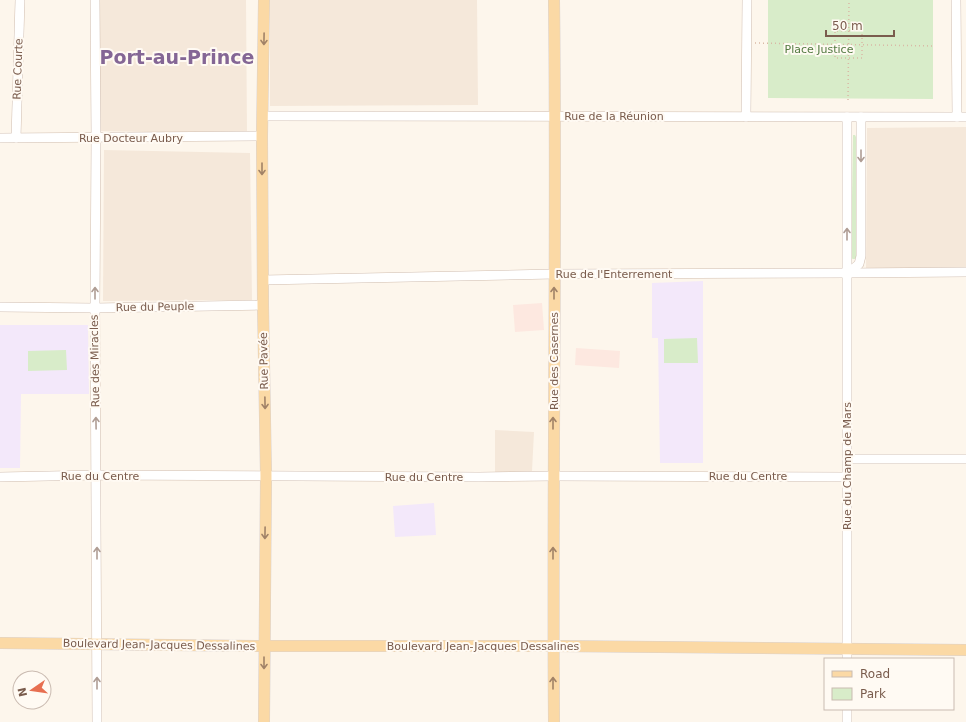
<svg xmlns="http://www.w3.org/2000/svg" width="966" height="722" viewBox="0 0 966 722" font-family="'DejaVu Sans',sans-serif">
<rect width="100%" height="100%" fill="#fdf6ec"/>
<g fill="#f5e8da">
<path d="M97 0H246L247 134 99 131Z"/>
<path d="M270 0H477L478 105 270 106Z"/>
<path d="M966 127V270L866 271 867 128Z"/>
<path d="M104 150 250 153 252 300 103 301Z"/>
<path d="M495 430 534 432 532 471 495 473Z"/>
</g>
<g fill="#fde8e0">
<path d="M542 303 544 330 515 332 513 305Z"/>
<path d="M576 348 620 351 619 368 575 365Z"/>
</g>
<g fill="#f3e8fa">
<path d="M703 281V463H660L658 338H652V283Z"/>
<path d="M0 325H88L89 394H21L20 468H0Z"/>
<path d="M434 503 436 535 395 537 393 506Z"/>
</g>
<g fill="#d8ecc9">
<path d="M768 0H933V99L768 98Z"/>
<path d="M853 135H855L856 137V257L855 259H853L851 258Z"/>
<path d="M697 338 698 363H664V339Z"/>
<path d="M66 350 67 370 28 371V351Z"/>
</g>
<g fill="none" stroke-linecap="round" stroke-linejoin="round">
<g stroke="#d1beb0" stroke-width="10">
<g id="minor">
<path d="M95 0 96 138 95 308 97 722"/>
<path d="M956 0 957 117"/>
<path d="M263 116 966 117"/>
<path d="M746 117 747 0"/>
<path d="M0 138 262 136"/>
<path d="M16 138 20 0"/>
<path d="M848 273 859 264 861 256V117"/>
<path d="M263 280 554 274 848 273 966 272"/>
<path d="M0 307 95 308 263 305"/>
<path d="M847 459H966"/>
<path d="M0 477 97 475 479 477 553 476 847 477"/>
<path d="M847 659V117"/>
<path d="M847 722V709"/>
</g>
</g>
<g stroke="#dad1cd" stroke-width="12">
<g id="major">
<path d="M0 643 264 646H553L966 650"/>
<path d="M264 722 266 476 263 305 262 136 264 0"/>
<path d="M554 722C552 481 557 241 554 0"/>
</g>
</g>
<g stroke="#d9b8a5" stroke-width="1.5" stroke-dasharray="1 3" stroke-linecap="butt">
<path d="M862 30V58H835V31Z"/>
<path d="M755 43 935 46"/>
<path d="M848 100 849 0"/>
</g>
<use href="#minor" stroke="#fff" stroke-width="9"/>
<use href="#major" stroke="#fbd9a5" stroke-width="11"/>
</g>
<defs><path id="oneway-shaft" d="M-6 0H5M1.5-3L5.5 0L1.5 3" fill="none" stroke-width="1.6" stroke-linecap="round" stroke-linejoin="round"/></defs>
<g stroke="#a18267">
<use href="#oneway-shaft" transform="translate(264 39) rotate(91)"/>
<use href="#oneway-shaft" transform="translate(262 169) rotate(90)"/>
<use href="#oneway-shaft" transform="translate(554 293) rotate(-90)"/>
<use href="#oneway-shaft" transform="translate(265 403) rotate(89)"/>
<use href="#oneway-shaft" transform="translate(553 423) rotate(-90)"/>
<use href="#oneway-shaft" transform="translate(265 533) rotate(91)"/>
<use href="#oneway-shaft" transform="translate(553 553) rotate(-90)"/>
<use href="#oneway-shaft" transform="translate(264 663) rotate(90)"/>
<use href="#oneway-shaft" transform="translate(553 683) rotate(-90)"/>
</g>
<g stroke="#af9d94">
<use href="#oneway-shaft" transform="translate(861 156) rotate(90)"/>
<use href="#oneway-shaft" transform="translate(847 234) rotate(-90)"/>
<use href="#oneway-shaft" transform="translate(95 293) rotate(-90)"/>
<use href="#oneway-shaft" transform="translate(96 423) rotate(-91)"/>
<use href="#oneway-shaft" transform="translate(97 553) rotate(-90)"/>
<use href="#oneway-shaft" transform="translate(97 683) rotate(-90)"/>
</g>
<g text-anchor="middle" dominant-baseline="central" stroke-width="4" stroke-linejoin="round" paint-order="stroke">
<g font-size="11" fill="#537a41" stroke="#fffaf3">
<text x="819" y="49">Place Justice</text>
</g>
<g font-size="11" fill="#7a5c4d" stroke="#fffaf3">
<text transform="translate(18 69) rotate(-88)">Rue Courte</text>
<text x="614" y="116">Rue de la Réunion</text>
<text x="131" y="138">Rue Docteur Aubry</text>
<text x="614" y="274">Rue de l'Enterrement</text>
<text transform="translate(155 307) rotate(-1)">Rue du Peuple</text>
<text transform="translate(95 361) rotate(-91)">Rue des Miracles</text>
<text transform="translate(264 361) rotate(-91)">Rue Pavée</text>
<text transform="translate(554 361) rotate(-90)">Rue des Casernes</text>
<text transform="translate(847 466) rotate(-90)">Rue du Champ de Mars</text>
<text x="100" y="476">Rue du Centre</text>
<text x="748" y="476">Rue du Centre</text>
<text x="424" y="477">Rue du Centre</text>
<text transform="translate(159 645) rotate(1)">Boulevard Jean-Jacques Dessalines</text>
<text x="483" y="646">Boulevard Jean-Jacques Dessalines</text>
</g>
<g font-size="19" font-weight="bold" fill="#846695" stroke="#fffaf3">
<text x="177" y="57">Port-au-Prince</text>
</g>
</g>
<rect x="824" y="658" width="130" height="52" fill="#fffaf3" stroke="#cabbb1"/>
<rect x="832" y="671" width="20" height="6" fill="#fbd9a5" stroke="#cabbb1"/>
<text x="860" y="678" font-size="12" fill="#7a5c4d">Road</text>
<rect x="832" y="688" width="20" height="12" fill="#d8ecc9" stroke="#cabbb1"/>
<text x="860" y="698" font-size="12" fill="#7a5c4d">Park</text>
<g transform="translate(32 690) rotate(257)"><circle r="19" fill="#fffaf3" stroke="#cabbb1"/>
<path d="M0-3L7 15L0 10L-7 15Z" fill="#e76f51"/>
<text y="-6" font-size="11" font-weight="bold" text-anchor="middle" fill="#7a5c4d">N</text>
</g>
<path d="M826 30v6h68v-6" fill="none" stroke="#7a5c4d" stroke-width="2"/>
<text x="832" y="30" font-size="12" fill="#7a5c4d" stroke="#fffaf3" stroke-width="3" paint-order="stroke">50 m</text>
</svg>
